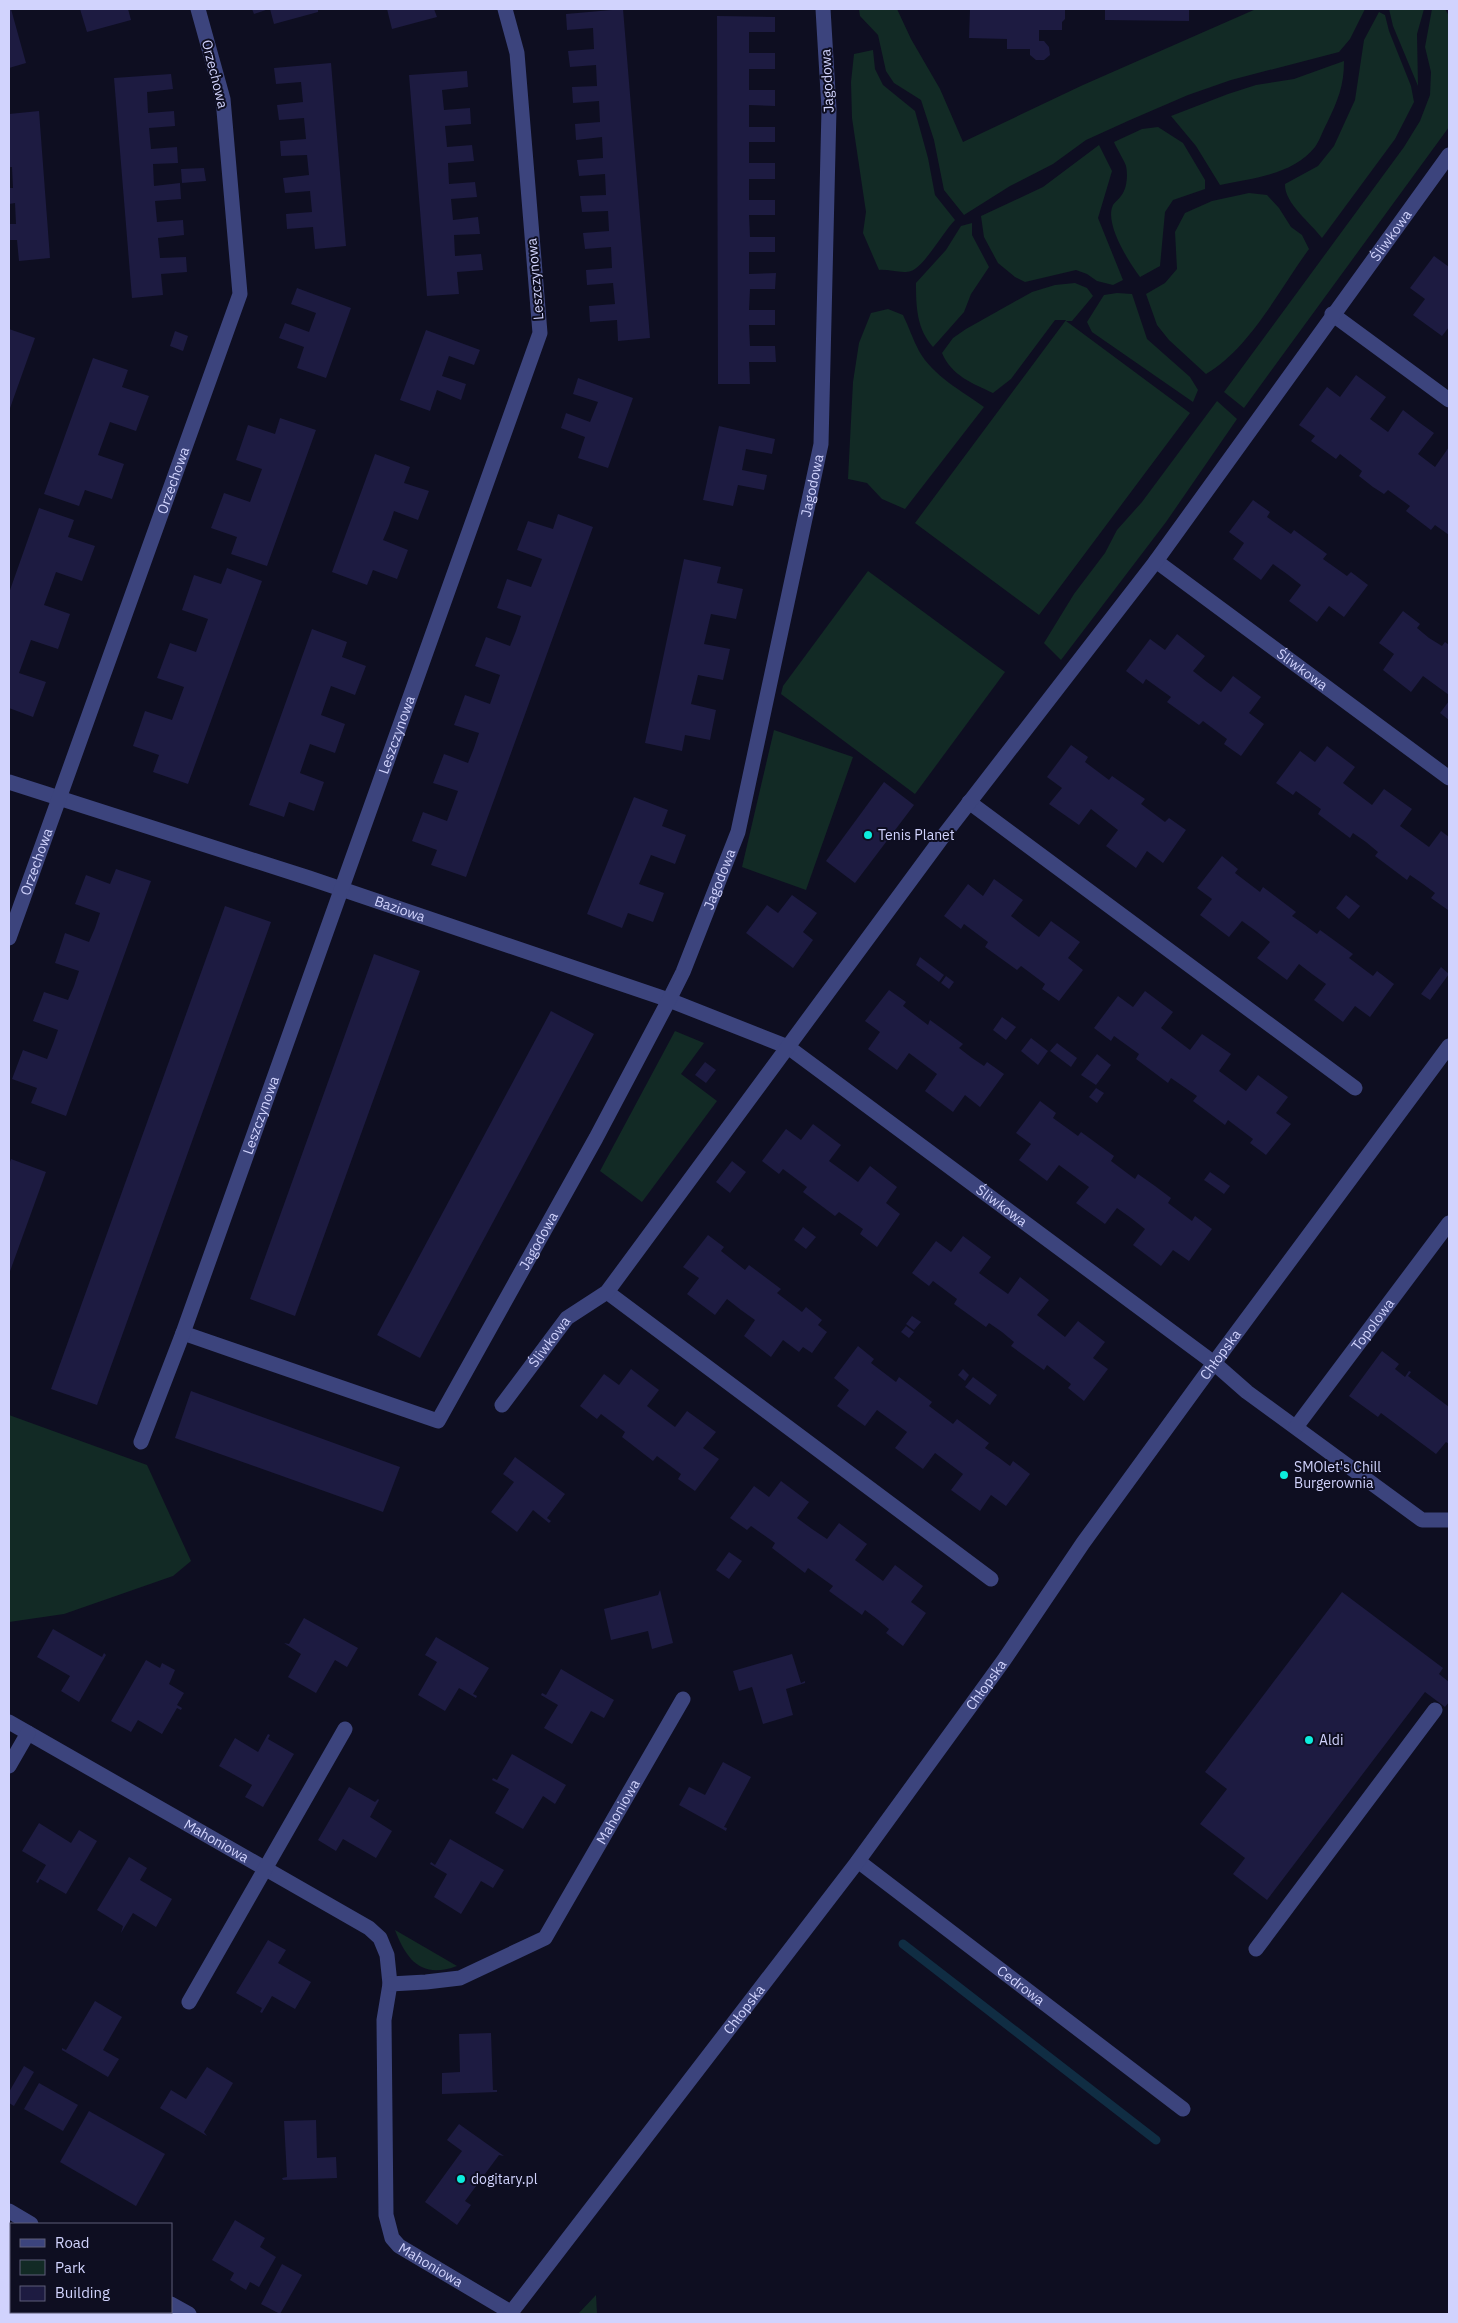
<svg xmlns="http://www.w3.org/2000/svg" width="1458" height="2323" viewBox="0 0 1458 2323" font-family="'IBM Plex Sans',sans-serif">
<rect width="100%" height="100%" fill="#0e0e21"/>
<g fill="#122a25">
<path d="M859 9H897L911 39 940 89 963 142 1083 85 1256 9H1365L1350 39 1339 52 1231 80 1188 95 1130 120 1086 140 1053 164 1010 186 964 215 944 190 934 140 921 100 894 83 886 71 878 35 860 16Z"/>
<path d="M1389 9H1424L1417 34 1418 86 1393 26Z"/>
<path d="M1432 9H1445L1449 16V127L1244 408 1224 392 1404 147 1420 121 1430 95 1431 72 1425 47Z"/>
<path d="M1379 12 1385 15 1389 31 1411 86 1414 102 1395 139 1322 238C1311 223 1284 203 1285 184L1318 166 1334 146 1355 100 1364 40Z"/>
<path d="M873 50 875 69 883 85 915 111 928 158 935 195 955 220C943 232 924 267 911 271 902 274 888 269 879 270L863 233 866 212 852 118 851 82 854 54Z"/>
<path d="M1344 61C1344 86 1338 100 1327 123 1323 130 1320 140 1315 147 1293 175 1252 178 1220 185L1196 146 1171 116 1228 94 1256 85 1294 79Z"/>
<path d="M1158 127 1183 143 1205 180V189L1173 200 1165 212 1160 266 1140 277C1129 262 1104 224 1113 205 1115 202 1119 199 1121 196 1127 189 1128 175 1126 166 1125 162 1117 149 1114 142L1142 129Z"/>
<path d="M1099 145 1112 171 1098 218 1123 280 1113 285 1097 281 1087 274 1076 270 1025 282 1015 277 998 263 984 237 981 216 1043 187Z"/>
<path d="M1249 193 1267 195 1279 208 1291 227 1302 235 1309 249C1279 290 1250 348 1206 374L1169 340 1157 325 1146 294 1165 283 1177 269 1175 232 1185 213 1212 201Z"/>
<path d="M972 223V235L989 267 971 294 964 312 933 347C917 329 916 308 916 283L946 250 961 226Z"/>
<path d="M1075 283 1087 288 1093 296 1072 321H1066L1190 413 1039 615 915 523 1066 320H1055L1011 379 993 393C972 383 952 376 942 353L953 338 966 329 1032 292 1055 285Z"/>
<path d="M1117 293 1132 294 1147 339 1190 377 1198 390 1193 402 1092 332 1087 322 1104 295Z"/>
<path d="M888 309 903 315C909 327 913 340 919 351 933 376 962 391 984 407L905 509 882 499 867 483 848 479 853 382 859 343 871 313Z"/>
<path d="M1217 401 1237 419 1166 522 1061 660 1044 643 1074 594 1105 553 1117 530 1142 502Z"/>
<path d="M868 571 1005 672 915 794 781 694 783 686Z"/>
<path d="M774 730 853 757 806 890 742 867Z"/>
<path d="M675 1031 704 1043 681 1074 717 1101 642 1202 600 1171Z"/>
<path d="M9 1415 147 1465 191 1561 173 1576 64 1614 9 1622Z"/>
<path d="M395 1930 457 1966C422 1979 407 1961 395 1930Z"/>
<path d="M596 2295 597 2314H578Z"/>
</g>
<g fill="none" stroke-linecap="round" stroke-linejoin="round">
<path stroke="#102d43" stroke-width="9" d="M903 1944 1156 2140"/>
</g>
<g fill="#1d1b41">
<path d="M9 9H11L26 63 9 68Z"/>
<path d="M80 9H128L131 20 87 32Z"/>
<path d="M252 9H269L254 14Z"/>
<path d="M270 9H318V12L274 24Z"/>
<path d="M387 9H434L437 17 392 29Z"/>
<path d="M623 9 650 338 618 341 617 320 590 322 589 306 615 304 613 283 587 285 586 270 612 268 611 247 585 249 583 233 609 231 608 211 582 212 580 196 606 195 605 174 579 176 577 160 603 158 602 137 576 140 575 124 600 122 599 101 573 103 572 87 597 86 596 65 570 67 568 51 594 49 593 28 567 30 566 14Z"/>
<path d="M970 9H1065V19L1062 22V30H1039V41H1044L1049 47 1050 55 1044 60H1036L1030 55V49H1007V39L969 38Z"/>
<path d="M1105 9H1189V21L1105 20Z"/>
<path d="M717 16 775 17V32H749V53H775V69H749V90H775V106L749 105V127H775V142H749V163H775V179H749V200H775V215H749L750 237H775V252H749V274L776 273 775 289H750L749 310H775V325H749L750 346H775L776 362H749L750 384H718Z"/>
<path d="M331 63 346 246 315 249 313 227 287 229 286 214 312 212 310 191 285 193 283 178 309 175 307 155 281 156 280 141 306 139 304 118 279 120 277 105 303 102 301 82 276 84 274 68Z"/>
<path d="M467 71 468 87 442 90 444 110 470 108 471 124 445 126 447 147 472 145 474 161 448 163 449 184 475 182 477 197 451 199 453 220 478 217 480 234 454 235 455 256 481 254 483 270 457 272 459 294 427 296 409 75Z"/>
<path d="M171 74 173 89 147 92 148 113 174 111 175 126 149 128 151 149 177 147 178 163 153 164 154 186 180 183 181 199 155 201 157 222 183 220 184 235 158 238 160 258 186 257 187 272 161 274 163 295 132 298 114 78Z"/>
<path d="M39 111 50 258 19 261 17 240H9V224H16L15 203 9 204V188H13L12 167H9V114Z"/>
<path d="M204 168 206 181 182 183 181 169Z"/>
<path d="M1434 256 1449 267V327L1442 336 1413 315 1425 299 1410 288Z"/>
<path d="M297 288 351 308 326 378 297 368 304 347 279 338 285 323 309 332 316 313 291 304Z"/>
<path d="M9 329 35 338 9 411Z"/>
<path d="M426 330 480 350 474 365 449 356 442 376 466 384 461 400 437 390 430 411 400 400Z"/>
<path d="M175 331 188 336 183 351 170 346Z"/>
<path d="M93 358 128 370 122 387 149 396 136 431 110 422 98 455 124 464 112 499 85 490 79 506 44 494Z"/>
<path d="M1356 375 1386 397 1370 419 1388 432 1403 410 1420 423 1434 433 1418 454 1435 467 1449 447V535L1435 525 1431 530 1406 511 1410 506 1388 490 1384 494 1373 487 1359 476 1362 471 1340 454 1336 459 1311 441 1315 436 1299 425 1327 387 1340 397Z"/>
<path d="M578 378 633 398 608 468 578 458 585 437 561 428 566 413 590 422 598 402 573 394Z"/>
<path d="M280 418 316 430 267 566 231 554 237 537 211 528 224 493 250 502 262 469 236 460 248 425 275 434Z"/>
<path d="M719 426 775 439 772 454 746 449 742 470 767 475 764 490 738 485 733 506 703 500Z"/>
<path d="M375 454 410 467 404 483 429 491 418 520 394 511 389 526 383 540 408 550 397 579 373 570 367 585 332 572Z"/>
<path d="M1253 500 1270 512 1267 517 1291 534 1294 530 1327 554 1323 559 1347 576 1351 572 1368 585 1344 617 1329 606 1317 622 1289 601 1301 585 1287 574 1273 564 1261 580 1233 559 1244 543 1229 532Z"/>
<path d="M39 508 74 520 68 537 95 546 82 581 56 572 44 605 70 614 58 649 31 640 19 673 46 682 33 717 9 708V593Z"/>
<path d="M558 514 593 527 466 877 431 865 437 850 412 841 423 812 447 821 458 791 433 783 444 754 468 763 474 748 479 733 454 725 465 695 490 704 500 675 475 666 486 637 510 646 516 631 521 616 497 608 507 579 531 587 542 559 517 550 528 521 553 529Z"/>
<path d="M684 559 721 567 717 583 743 589 736 619 711 614 704 644 730 649 723 680 698 675 691 704 716 710 710 740 685 735 682 751 645 743Z"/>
<path d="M227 568 262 581 188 784 153 772 159 755 133 746 145 711 172 720 184 687 157 678 170 643 196 652 208 619 182 610 194 575 221 584Z"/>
<path d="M1403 611 1420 624 1417 628 1429 638 1442 646 1445 642 1449 645V695L1423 676 1411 692 1383 670 1394 654 1379 643Z"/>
<path d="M312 629 347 642 342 657 366 666 355 695 331 686 321 715 345 724 335 753 310 744 300 773 324 782 314 811 289 802 284 817 249 805Z"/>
<path d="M1177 634 1205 656 1193 671 1207 682 1221 692 1233 676 1261 697 1249 713 1264 724 1241 756 1224 744 1227 739 1203 721 1199 725 1167 702 1171 697 1146 679 1143 684 1126 671 1150 639 1165 650Z"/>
<path d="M1449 701V720L1440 713Z"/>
<path d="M1071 745 1088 757 1085 762 1109 780 1112 776 1145 799 1141 804 1165 822 1169 818 1186 830 1163 863 1147 851 1136 868 1106 846 1118 830 1091 809 1079 825 1049 804 1062 788 1047 777Z"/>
<path d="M1327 746 1355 767 1343 783 1372 805 1384 789 1412 809 1400 826 1429 847 1441 831 1449 837 1448 910 1431 898 1435 893 1423 884 1410 875 1407 880 1375 856 1378 852 1366 842 1353 833 1350 838 1318 814 1321 809 1296 791 1293 795 1276 783 1300 751 1315 762Z"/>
<path d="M884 782 914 805 855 883 826 861Z"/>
<path d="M634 797 668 810 662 826 686 835 675 864 651 855 639 884 664 893 653 922 628 913 622 928 587 914Z"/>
<path d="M1222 856 1238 869 1235 873 1260 892 1263 887 1296 912 1292 916 1305 925 1317 934 1320 930 1353 954 1349 958 1373 976 1377 971 1394 984 1370 1017 1355 1006 1343 1022 1314 1000 1326 984 1312 974 1299 964 1287 980 1257 958 1270 942 1256 931 1242 921 1229 937 1200 915 1212 899 1197 888Z"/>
<path d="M116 869 151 881 66 1116 31 1103 37 1088 12 1079 23 1050 47 1059 53 1044 58 1030 33 1021 44 992 68 1000 74 986 79 971 55 963 65 933 89 942 95 928 100 913 75 904 86 875 110 884Z"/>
<path d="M994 879 1023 900 1011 916 1025 927 1039 937 1051 921 1080 942 1068 958 1083 970 1059 1001 1042 989 1045 984 1021 966 1017 970 985 947 988 942 964 924 961 929 944 916 968 884 983 896Z"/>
<path d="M792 895 817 913 803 932 813 940 793 968 746 933 767 905 778 913Z"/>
<path d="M1346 895 1360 906 1349 919 1336 908Z"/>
<path d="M225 906 271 922 97 1405 51 1389Z"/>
<path d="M374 954 420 971 295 1316 250 1299Z"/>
<path d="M920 957 944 975 939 982 916 965Z"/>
<path d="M1441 967 1449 974 1430 1000 1421 994Z"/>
<path d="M946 976 954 982 949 989 941 983Z"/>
<path d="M889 990 906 1002 903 1006 928 1025 930 1020 963 1044 959 1048 972 1058 984 1066 987 1062 1004 1074 980 1107 965 1095 953 1112 925 1091 937 1074 909 1053 897 1070 868 1049 880 1032 865 1021Z"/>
<path d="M1145 991 1173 1012 1161 1028 1190 1050 1202 1034 1231 1054 1219 1071 1246 1091 1258 1075 1288 1097 1276 1113 1291 1124 1266 1155 1250 1143 1253 1139 1228 1120 1225 1125 1193 1101 1197 1096 1171 1078 1168 1083 1136 1059 1139 1054 1114 1036 1111 1041 1094 1028 1118 996 1133 1007Z"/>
<path d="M551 1011 594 1034 420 1358 377 1335Z"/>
<path d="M1002 1017 1016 1027 1006 1040 993 1030Z"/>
<path d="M1031 1038 1048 1051 1038 1065 1021 1051Z"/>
<path d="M1057 1043 1077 1058 1071 1067 1050 1051Z"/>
<path d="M1097 1054 1111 1065 1096 1085 1081 1075Z"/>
<path d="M705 1062 716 1070 706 1083 695 1075Z"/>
<path d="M1096 1088 1104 1093 1097 1103 1089 1097Z"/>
<path d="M1040 1101 1056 1113 1053 1118 1078 1136 1081 1132 1114 1156 1111 1161 1135 1179 1138 1174 1155 1186 1171 1198 1168 1203 1192 1221 1195 1216 1212 1229 1189 1261 1173 1250 1161 1266 1133 1245 1145 1229 1131 1218 1117 1208 1105 1224 1076 1203 1089 1187 1059 1165 1047 1181 1019 1160 1031 1144 1016 1133Z"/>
<path d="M813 1124 841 1145 829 1161 858 1182 870 1166 897 1187 886 1203 900 1214 877 1247 860 1234 863 1229 839 1212 835 1216 803 1192 807 1187 783 1169 779 1174 762 1161 786 1129 801 1140Z"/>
<path d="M11 1159 46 1172 9 1274V1165Z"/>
<path d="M732 1161 746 1172 730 1193 716 1182Z"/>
<path d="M1210 1172 1230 1186 1224 1194 1204 1180Z"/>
<path d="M803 1227 816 1237 806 1249 794 1240Z"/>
<path d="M708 1235 724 1247 721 1251 745 1270 749 1265 781 1289 777 1293 802 1312 806 1307 822 1320 818 1325 827 1332 812 1353 803 1347 799 1352 783 1340 771 1357 744 1336 755 1320 741 1310 727 1299 715 1315 687 1294 699 1278 683 1267Z"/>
<path d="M963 1236 991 1257 979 1273 994 1284 1008 1294 1020 1277 1049 1300 1037 1315 1065 1337 1078 1321 1105 1342 1093 1358 1108 1369 1084 1401 1068 1388 1071 1384 1047 1365 1044 1370 1011 1346 1014 1342 1002 1332 989 1323 986 1327 954 1304 957 1299 933 1281 929 1286 912 1273 936 1241 951 1252Z"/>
<path d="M912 1316 921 1322 914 1330 906 1324Z"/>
<path d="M906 1326 914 1332 909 1338 901 1332Z"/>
<path d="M858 1346 874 1359 871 1363 896 1382 899 1377 932 1402 929 1406 953 1424 957 1419 989 1443 985 1448 998 1457 1010 1466 1013 1461 1030 1474 1006 1506 991 1495 980 1511 951 1490 963 1474 935 1453 923 1469 895 1448 907 1432 877 1410 865 1426 837 1406 849 1390 834 1378Z"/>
<path d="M1382 1351 1399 1364 1395 1369 1405 1377 1409 1371 1411 1372 1408 1376 1449 1407V1444L1446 1442 1436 1454 1381 1413 1378 1417 1349 1396Z"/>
<path d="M631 1369 659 1390 647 1406 675 1427 687 1411 716 1432 703 1448 719 1459 695 1491 678 1479 681 1474 657 1456 653 1461 622 1437 625 1432 601 1414 597 1419 580 1406 604 1374 619 1385Z"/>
<path d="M963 1369 969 1375 965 1381 958 1375Z"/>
<path d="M973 1377 997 1395 990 1405 965 1387Z"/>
<path d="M191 1391 400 1467 383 1512 175 1438Z"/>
<path d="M515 1457 565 1494 547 1518 551 1521 549 1523 533 1510 517 1532 491 1512 514 1482 503 1474Z"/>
<path d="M781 1481 809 1502 797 1518 812 1529 827 1539 839 1523 867 1544 855 1560 883 1581 895 1565 923 1586 911 1602 926 1613 903 1646 886 1633 889 1629 877 1619 865 1610 862 1615 829 1591 833 1586 808 1568 805 1573 772 1548 775 1543 751 1526 747 1530 730 1518 754 1486 769 1497Z"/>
<path d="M729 1552 742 1561 729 1579 716 1570Z"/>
<path d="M660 1590 673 1643 652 1649 648 1631 611 1640 604 1609 658 1595Z"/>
<path d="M1342 1592 1443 1668 1439 1674 1449 1682V1702L1445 1707 1425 1692 1267 1900 1233 1874 1245 1858 1200 1824 1227 1789 1205 1772Z"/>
<path d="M304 1618 358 1648 347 1667 335 1660 316 1693 288 1677 301 1654 284 1643 289 1644Z"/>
<path d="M53 1629 102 1657 104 1653 106 1655 79 1702 61 1691 70 1676 37 1657Z"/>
<path d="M436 1637 489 1668 473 1694 477 1696 476 1698 459 1688 445 1711 418 1695 437 1662 425 1655Z"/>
<path d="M792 1654 801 1683 805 1681V1683L786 1689 793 1715 763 1724 752 1687 739 1691 733 1671Z"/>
<path d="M146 1660 160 1668 162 1663 175 1670 169 1684 184 1693 177 1705 182 1708 181 1710 177 1708 162 1734 138 1720 131 1732 111 1721Z"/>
<path d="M561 1669 614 1700 604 1718 591 1711 572 1744 544 1728 558 1705 541 1695 542 1693 546 1695Z"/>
<path d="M268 1734 270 1735 268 1739 294 1754 263 1807 245 1797 252 1785 219 1766 235 1738 258 1752Z"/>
<path d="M512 1754 566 1785 555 1804 543 1796 523 1829 495 1813 509 1789 492 1780 493 1778 497 1780Z"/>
<path d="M723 1762 751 1777 724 1827 727 1828 726 1831 679 1805 689 1787 705 1795Z"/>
<path d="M349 1787 375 1802 378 1799 379 1800 370 1817 392 1831 376 1858 343 1839 336 1851 318 1840Z"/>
<path d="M39 1823 71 1843 79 1830 97 1841 66 1894 40 1879 38 1883 36 1882 46 1865 22 1851Z"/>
<path d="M450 1839 504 1870 493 1888 481 1881 461 1914 434 1897 447 1874 430 1864 431 1862 435 1865Z"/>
<path d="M129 1857 147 1868 140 1880 172 1899 156 1927 133 1913 121 1933 123 1926 97 1910Z"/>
<path d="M268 1940 286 1950 278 1963 311 1982 295 2009 272 1996 262 2013 260 2012 262 2008 236 1993Z"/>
<path d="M95 2001 122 2017 103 2050 119 2059 108 2077 62 2050V2048L66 2050Z"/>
<path d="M491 2033 493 2090H497V2092L442 2094V2073L460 2072 459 2034Z"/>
<path d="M24 2066 34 2072 14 2106 9 2103V2092Z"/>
<path d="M207 2067 233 2083 204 2132 207 2136 160 2108 171 2090 186 2099Z"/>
<path d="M39 2083 78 2105 63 2131 24 2109Z"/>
<path d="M89 2111 165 2154 136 2206 60 2162Z"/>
<path d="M316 2120 317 2158 336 2157 337 2178 283 2180 282 2178 287 2177 284 2121Z"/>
<path d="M459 2124 504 2156 499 2155 465 2201 471 2205 457 2225 425 2202 462 2151 447 2140Z"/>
<path d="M235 2220 265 2238 260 2247 276 2257 259 2287 250 2282 246 2290 230 2280 234 2273 212 2260Z"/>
<path d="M282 2264 302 2275 280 2314 261 2304Z"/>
<path d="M11 2299V2312H83L82 2314H9Z"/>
</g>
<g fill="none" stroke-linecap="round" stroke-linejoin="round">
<g stroke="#3c447d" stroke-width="15">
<path d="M1332 314 1449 400"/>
<path id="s1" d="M1156 561 1449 778"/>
<path id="s2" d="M9 782 309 878 669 1000 788 1047 1214 1363 1247 1392 1422 1520H1449"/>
<path d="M969 802 1355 1088"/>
<path id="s3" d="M9 938 240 294 223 99 198 9"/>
<path d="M607 1292 991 1579"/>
<path id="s4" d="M183 1333 438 1421 596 1138 669 1000 683 972 738 832 821 444 829 109 823 9"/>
<path id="s5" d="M502 1405 567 1318 607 1292 944 835 1156 561 1449 155"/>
<path id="s6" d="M1296 1427 1449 1223"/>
<path id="s7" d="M141 1442 183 1333 540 333 517 53 505 9"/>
<path id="s8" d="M9 1722 369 1928 380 1938 387 1955 390 1984 384 2020 386 2215 392 2238 399 2246 512 2313"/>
<path d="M9 1766 28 1733"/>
<path id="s9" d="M858 1861 1183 2109"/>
<path d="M1256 1949 1435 1710"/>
<path id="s10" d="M390 1984 426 1982 460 1978 545 1938 683 1699"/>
<path d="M189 2002 345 1729"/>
<path d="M9 2211 31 2224"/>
<path d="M171 2304 189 2314"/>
<path id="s11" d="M510 2314 858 1861 1004 1660 1083 1543 1214 1363 1449 1046"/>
</g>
</g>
<g fill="#0ceddd" stroke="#0e0e21" stroke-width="2">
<circle cx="868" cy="835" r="5"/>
<circle cx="1284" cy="1475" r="5"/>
<circle cx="1309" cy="1740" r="5"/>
<circle cx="461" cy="2179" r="5"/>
</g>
<g text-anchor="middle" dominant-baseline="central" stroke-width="4" stroke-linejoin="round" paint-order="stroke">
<g font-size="14" fill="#d1d3fd" stroke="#0e0e21">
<text transform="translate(215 74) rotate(76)">Orzechowa</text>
<text transform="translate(827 81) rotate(-93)">Jagodowa</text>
<text stroke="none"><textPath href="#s5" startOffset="1472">Śliwkowa</textPath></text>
<text transform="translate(535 279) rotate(-95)">Leszczynowa</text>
<text stroke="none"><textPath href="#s3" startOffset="486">Orzechowa</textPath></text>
<text stroke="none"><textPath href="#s4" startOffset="1286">Jagodowa</textPath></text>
<text stroke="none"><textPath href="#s1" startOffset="182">Śliwkowa</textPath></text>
<text stroke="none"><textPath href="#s7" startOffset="752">Leszczynowa</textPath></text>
<text stroke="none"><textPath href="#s3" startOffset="81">Orzechowa</textPath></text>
<text stroke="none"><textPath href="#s4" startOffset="881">Jagodowa</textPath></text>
<text stroke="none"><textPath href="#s2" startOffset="411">Baziowa</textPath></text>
<text stroke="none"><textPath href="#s7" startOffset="348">Leszczynowa</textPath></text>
<text stroke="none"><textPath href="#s2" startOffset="1089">Śliwkowa</textPath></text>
<text stroke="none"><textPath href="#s4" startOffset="476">Jagodowa</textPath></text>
<text stroke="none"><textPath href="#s6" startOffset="128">Topolowa</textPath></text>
<text stroke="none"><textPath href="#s5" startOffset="79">Śliwkowa</textPath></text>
<text stroke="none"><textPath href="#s11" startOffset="1194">Chłopska</textPath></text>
<text stroke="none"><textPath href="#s11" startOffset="789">Chłopska</textPath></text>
<text stroke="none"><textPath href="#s10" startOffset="310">Mahoniowa</textPath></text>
<text stroke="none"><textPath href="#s8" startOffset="239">Mahoniowa</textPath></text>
<text stroke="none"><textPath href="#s9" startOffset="205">Cedrowa</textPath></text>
<text stroke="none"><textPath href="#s11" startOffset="384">Chłopska</textPath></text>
<text stroke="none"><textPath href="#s8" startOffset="780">Mahoniowa</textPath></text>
</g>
<g font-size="14" fill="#d1d3fd" stroke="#0e0e21" text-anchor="start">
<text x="878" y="835">Tenis Planet</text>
<text x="1294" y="1467">SMOlet's Chill<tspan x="1294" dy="16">Burgerownia</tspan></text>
<text x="1319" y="1740">Aldi</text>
<text x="471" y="2179">dogitary.pl</text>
</g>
</g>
<rect width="1458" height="2323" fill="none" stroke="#d1d3fd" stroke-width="20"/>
<rect x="10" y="2223" width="162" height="90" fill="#0e0e21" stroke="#5c5d79"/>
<rect x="20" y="2239" width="25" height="8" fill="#3c447d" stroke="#5c5d79"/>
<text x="55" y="2248" font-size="15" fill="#d1d3fd">Road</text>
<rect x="20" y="2260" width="25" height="15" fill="#122a25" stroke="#5c5d79"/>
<text x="55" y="2273" font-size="15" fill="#d1d3fd">Park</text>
<rect x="20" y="2286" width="25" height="15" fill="#1d1b41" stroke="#5c5d79"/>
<text x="55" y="2298" font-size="15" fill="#d1d3fd">Building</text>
</svg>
